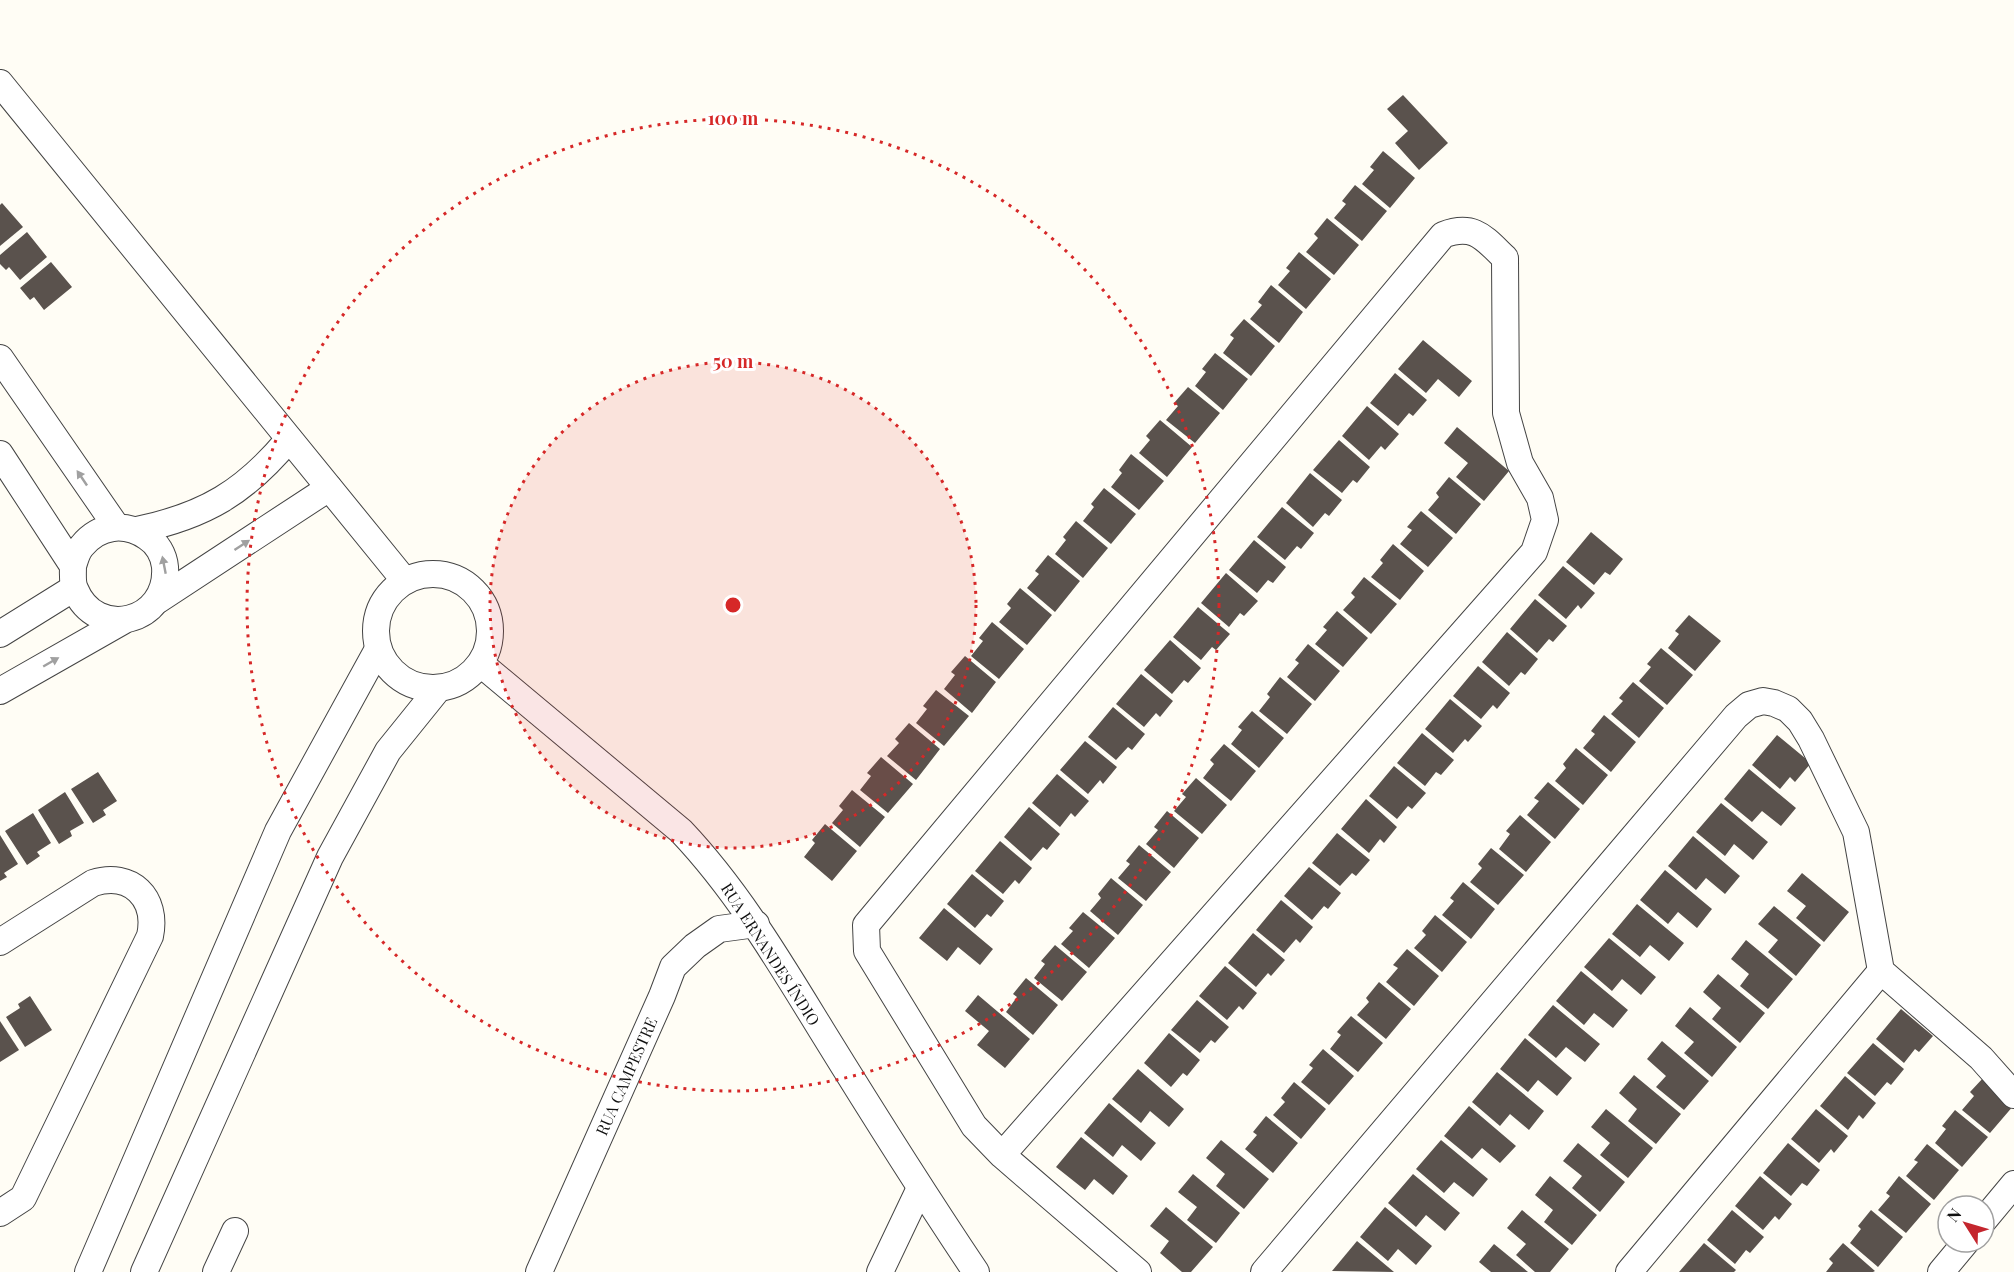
<svg xmlns="http://www.w3.org/2000/svg" width="2014" height="1272" viewBox="0 0 2014 1272" font-family="'Playfair Display',serif">
<rect width="100%" height="100%" fill="#fffdf5"/>
<g fill="#5a524d">
<path d="M1403 95 1448 143 1419 170 1395 143 1408 131 1387 109Z"/>
<path d="M1383 151 1415 178 1390 208 1362 184 1374 170 1370 167Z"/>
<path d="M1355 185 1387 211 1362 241 1334 218 1346 204 1342 201Z"/>
<path d="M2 203 23 227 0 246V205Z"/>
<path d="M1327 218 1359 245 1334 275 1306 252 1318 238 1314 234Z"/>
<path d="M27 232 47 257 20 280 9 267 6 270 0 264V255Z"/>
<path d="M1299 252 1331 279 1306 309 1278 285 1290 271 1286 268Z"/>
<path d="M51 262 72 287 44 310 34 297 30 300 20 288Z"/>
<path d="M1271 285 1303 312 1279 343 1250 319 1262 305 1258 302Z"/>
<path d="M1244 319 1275 346 1251 376 1223 353 1234 338 1230 335Z"/>
<path d="M1423 340 1472 381 1459 397 1438 379 1426 393 1398 369Z"/>
<path d="M1215 353 1248 379 1223 410 1195 386 1206 372 1202 369Z"/>
<path d="M1395 373 1427 400 1413 416 1409 413 1398 426 1370 403Z"/>
<path d="M1188 387 1220 413 1195 443 1166 420 1178 406 1174 403Z"/>
<path d="M1367 406 1399 434 1385 450 1381 446 1369 460 1342 436Z"/>
<path d="M1160 420 1192 447 1167 477 1139 453 1150 440 1146 436Z"/>
<path d="M1457 427 1509 471 1484 501 1456 477 1468 463 1444 443Z"/>
<path d="M1339 440 1370 467 1357 483 1353 480 1342 493 1313 470Z"/>
<path d="M1131 454 1164 481 1139 510 1111 487 1122 473 1119 470Z"/>
<path d="M1310 473 1342 500 1329 516 1325 513 1313 527 1286 503Z"/>
<path d="M1449 477 1481 504 1456 534 1428 510 1439 497 1436 493Z"/>
<path d="M1104 488 1136 514 1111 544 1083 521 1094 507 1091 504Z"/>
<path d="M1282 507 1314 533 1301 549 1297 546 1285 560 1257 537Z"/>
<path d="M1421 511 1453 538 1428 567 1400 544 1412 530 1407 527Z"/>
<path d="M1076 521 1108 548 1083 578 1055 554 1066 540 1063 537Z"/>
<path d="M1591 532 1623 559 1610 575 1605 572 1594 585 1566 562Z"/>
<path d="M1254 540 1286 567 1273 583 1268 580 1257 593 1229 570Z"/>
<path d="M1393 544 1424 571 1400 600 1371 577 1383 563 1380 560Z"/>
<path d="M1048 555 1080 581 1055 612 1027 588 1039 574 1035 571Z"/>
<path d="M1563 566 1595 593 1581 609 1578 605 1566 619 1538 595Z"/>
<path d="M1226 573 1258 601 1244 616 1240 613 1229 627 1201 603Z"/>
<path d="M1364 577 1397 604 1371 634 1343 610 1355 597 1351 593Z"/>
<path d="M1020 588 1052 615 1027 645 999 622 1011 608 1007 604Z"/>
<path d="M1535 599 1567 626 1553 642 1549 639 1537 653 1510 629Z"/>
<path d="M1198 607 1230 634 1216 650 1212 647 1201 660 1173 637Z"/>
<path d="M1337 611 1368 638 1343 667 1315 644 1327 630 1323 627Z"/>
<path d="M1689 615 1721 641 1695 671 1668 648 1679 634 1675 631Z"/>
<path d="M992 622 1024 649 999 679 971 656 983 641 979 638Z"/>
<path d="M1507 632 1538 659 1525 675 1521 672 1509 686 1482 662Z"/>
<path d="M1170 640 1201 668 1188 683 1184 680 1172 694 1144 670Z"/>
<path d="M1308 644 1340 671 1315 701 1287 677 1299 663 1295 660Z"/>
<path d="M1661 648 1693 675 1667 705 1639 681 1651 667 1647 664Z"/>
<path d="M965 656 996 682 972 713 944 689 955 675 951 672Z"/>
<path d="M1478 666 1510 693 1497 709 1493 705 1481 719 1453 696Z"/>
<path d="M1141 674 1173 701 1160 717 1156 713 1144 727 1116 704Z"/>
<path d="M1280 677 1312 704 1287 734 1259 711 1270 697 1267 694Z"/>
<path d="M1633 682 1664 708 1639 738 1611 714 1623 701 1619 698Z"/>
<path d="M936 690 969 716 944 746 916 723 927 709 923 706Z"/>
<path d="M1450 699 1482 726 1468 742 1465 739 1453 753 1425 729Z"/>
<path d="M1113 707 1145 734 1132 750 1128 747 1116 760 1088 737Z"/>
<path d="M1252 711 1284 738 1259 768 1231 744 1242 730 1238 727Z"/>
<path d="M1604 715 1636 742 1611 772 1583 748 1595 734 1591 731Z"/>
<path d="M909 723 940 749 916 780 887 756 899 743 895 739Z"/>
<path d="M1422 733 1454 760 1441 775 1436 772 1425 786 1397 763Z"/>
<path d="M1777 735 1811 763 1795 782 1790 777 1780 789 1752 765Z"/>
<path d="M1085 741 1117 767 1103 784 1100 780 1088 794 1060 770Z"/>
<path d="M1224 744 1256 771 1231 801 1203 778 1214 764 1210 760Z"/>
<path d="M1576 748 1608 775 1583 805 1555 781 1566 768 1563 764Z"/>
<path d="M881 757 913 784 888 813 860 790 871 776 867 773Z"/>
<path d="M1394 766 1426 793 1412 809 1408 806 1397 819 1369 796Z"/>
<path d="M1749 769 1796 808 1781 826 1762 811 1752 822 1724 799Z"/>
<path d="M98 772 117 801 103 810 106 815 93 823 71 789Z"/>
<path d="M1057 774 1089 801 1075 817 1071 813 1060 827 1032 803Z"/>
<path d="M1196 778 1227 805 1202 834 1174 811 1186 797 1182 794Z"/>
<path d="M1548 782 1580 809 1555 839 1527 815 1539 801 1534 798Z"/>
<path d="M852 790 885 817 860 847 832 823 843 810 839 806Z"/>
<path d="M65 792 84 823 70 831 72 836 59 844 38 810Z"/>
<path d="M1366 799 1397 827 1384 843 1380 839 1369 853 1341 829Z"/>
<path d="M1721 803 1768 842 1753 860 1734 844 1725 856 1696 832Z"/>
<path d="M1029 807 1060 834 1047 850 1043 847 1031 861 1004 837Z"/>
<path d="M1167 811 1199 838 1174 868 1146 844 1158 830 1154 827Z"/>
<path d="M33 813 51 843 37 852 40 856 27 865 5 831Z"/>
<path d="M1520 815 1551 842 1526 872 1499 849 1510 834 1506 831Z"/>
<path d="M825 824 857 851 832 881 804 857 815 843 812 840Z"/>
<path d="M1337 833 1370 860 1356 876 1352 873 1340 886 1312 863Z"/>
<path d="M0 835 18 864 4 873 7 877 0 881Z"/>
<path d="M1693 836 1740 876 1725 894 1706 878 1696 890 1668 866Z"/>
<path d="M1000 841 1032 868 1019 884 1015 880 1003 894 975 871Z"/>
<path d="M1139 845 1171 872 1146 901 1118 878 1130 864 1126 861Z"/>
<path d="M1491 848 1524 875 1498 905 1470 882 1482 868 1478 864Z"/>
<path d="M1309 867 1341 893 1328 909 1324 906 1312 920 1284 896Z"/>
<path d="M1665 870 1712 909 1697 928 1678 912 1668 924 1640 900Z"/>
<path d="M1802 873 1849 912 1824 942 1796 918 1806 906 1787 891Z"/>
<path d="M972 874 1004 901 991 917 987 914 975 928 947 904Z"/>
<path d="M1111 878 1143 905 1118 935 1090 911 1101 898 1098 894Z"/>
<path d="M1463 882 1495 909 1471 939 1442 915 1454 901 1450 898Z"/>
<path d="M1281 900 1313 927 1300 943 1296 939 1284 953 1256 930Z"/>
<path d="M1637 904 1684 943 1669 961 1650 945 1640 957 1612 934Z"/>
<path d="M1774 906 1821 945 1796 976 1768 952 1778 940 1758 924Z"/>
<path d="M944 908 993 949 980 965 958 947 947 961 919 938Z"/>
<path d="M1083 912 1115 938 1089 968 1061 944 1073 931 1069 928Z"/>
<path d="M1435 915 1467 942 1442 972 1414 948 1426 935 1422 931Z"/>
<path d="M1253 933 1285 960 1271 976 1268 973 1256 987 1228 963Z"/>
<path d="M1609 938 1656 977 1641 995 1622 979 1612 991 1584 967Z"/>
<path d="M1746 940 1793 979 1768 1009 1740 986 1749 974 1731 959Z"/>
<path d="M1055 945 1087 972 1062 1001 1034 978 1045 964 1041 961Z"/>
<path d="M1407 949 1439 976 1414 1006 1386 982 1398 968 1393 965Z"/>
<path d="M1225 966 1257 993 1243 1010 1239 1006 1227 1020 1199 996Z"/>
<path d="M1581 971 1628 1010 1613 1028 1594 1013 1584 1025 1556 1001Z"/>
<path d="M1718 974 1765 1013 1740 1043 1712 1019 1721 1008 1703 992Z"/>
<path d="M1026 978 1058 1005 1033 1035 1006 1012 1017 997 1013 994Z"/>
<path d="M1379 982 1411 1009 1386 1039 1357 1015 1369 1002 1366 998Z"/>
<path d="M978 995 1030 1039 1005 1068 977 1045 989 1031 965 1011Z"/>
<path d="M30 996 52 1030 25 1047 6 1017 20 1008 18 1004Z"/>
<path d="M1197 1000 1229 1027 1215 1043 1211 1040 1200 1053 1171 1030Z"/>
<path d="M1553 1005 1600 1044 1585 1062 1566 1047 1556 1058 1528 1035Z"/>
<path d="M1690 1007 1737 1047 1712 1077 1684 1053 1694 1042 1675 1026Z"/>
<path d="M1901 1009 1933 1036 1919 1052 1915 1049 1904 1063 1876 1039Z"/>
<path d="M1351 1016 1383 1043 1358 1072 1330 1049 1341 1035 1337 1032Z"/>
<path d="M0 1021 19 1050 0 1062Z"/>
<path d="M1169 1033 1200 1060 1187 1076 1183 1073 1171 1087 1144 1063Z"/>
<path d="M1525 1038 1572 1078 1557 1096 1538 1080 1528 1092 1500 1069Z"/>
<path d="M1662 1041 1709 1081 1684 1110 1656 1087 1666 1076 1647 1059Z"/>
<path d="M1873 1043 1904 1069 1891 1085 1887 1082 1875 1096 1847 1073Z"/>
<path d="M1323 1049 1354 1076 1329 1105 1301 1082 1313 1068 1309 1065Z"/>
<path d="M1138 1069 1184 1109 1169 1127 1150 1111 1141 1123 1112 1099Z"/>
<path d="M1497 1072 1544 1111 1529 1130 1510 1114 1500 1126 1472 1102Z"/>
<path d="M1634 1075 1681 1114 1656 1144 1628 1121 1637 1109 1619 1093Z"/>
<path d="M1845 1076 1876 1103 1863 1119 1859 1115 1848 1130 1820 1106Z"/>
<path d="M1984 1077 2014 1105 1990 1133 1962 1110 1974 1096 1970 1092Z"/>
<path d="M1294 1082 1326 1109 1301 1139 1273 1115 1285 1102 1281 1098Z"/>
<path d="M1109 1103 1156 1143 1141 1161 1122 1145 1113 1157 1084 1133Z"/>
<path d="M1469 1106 1516 1146 1500 1163 1482 1148 1472 1159 1444 1136Z"/>
<path d="M1606 1109 1653 1148 1628 1178 1600 1155 1610 1143 1591 1127Z"/>
<path d="M1816 1109 1848 1136 1834 1153 1831 1149 1819 1163 1791 1139Z"/>
<path d="M1955 1110 1988 1137 1962 1167 1935 1143 1946 1129 1942 1126Z"/>
<path d="M1266 1116 1298 1143 1273 1173 1245 1149 1257 1135 1253 1132Z"/>
<path d="M1081 1137 1128 1176 1113 1195 1094 1179 1085 1190 1056 1167Z"/>
<path d="M1221 1140 1269 1179 1244 1209 1216 1186 1225 1174 1206 1158Z"/>
<path d="M1441 1140 1488 1179 1473 1197 1454 1182 1444 1193 1416 1169Z"/>
<path d="M1578 1143 1625 1182 1600 1212 1572 1188 1582 1176 1563 1161Z"/>
<path d="M1788 1143 1820 1170 1807 1186 1802 1183 1791 1196 1763 1173Z"/>
<path d="M1927 1144 1959 1170 1934 1200 1906 1176 1918 1162 1914 1160Z"/>
<path d="M1193 1174 1240 1213 1216 1243 1187 1220 1197 1207 1178 1192Z"/>
<path d="M1413 1174 1460 1213 1445 1231 1426 1215 1416 1227 1388 1203Z"/>
<path d="M1550 1176 1597 1215 1572 1245 1544 1222 1553 1210 1535 1195Z"/>
<path d="M1760 1176 1792 1204 1779 1220 1775 1216 1763 1230 1735 1206Z"/>
<path d="M1899 1176 1931 1204 1906 1233 1878 1210 1890 1196 1886 1193Z"/>
<path d="M1166 1207 1213 1247 1191 1272H1182L1160 1253 1169 1241 1150 1226Z"/>
<path d="M1385 1207 1432 1246 1416 1265 1398 1249 1388 1261 1360 1237Z"/>
<path d="M1522 1210 1569 1249 1550 1272H1535L1516 1255 1526 1244 1507 1228Z"/>
<path d="M1732 1210 1764 1237 1750 1253 1746 1250 1735 1264 1707 1240Z"/>
<path d="M1871 1210 1903 1237 1878 1267 1850 1243 1861 1229 1858 1226Z"/>
<path d="M1357 1241 1394 1272 1332 1271Z"/>
<path d="M1704 1243 1736 1270 1734 1272H1679Z"/>
<path d="M1843 1243 1875 1271 1873 1272H1826L1833 1263 1829 1259Z"/>
<path d="M1494 1244 1528 1272H1491L1479 1262Z"/>
</g>
<g fill="none" stroke-linecap="round" stroke-linejoin="round">
<g stroke="#444" stroke-width="28">
<g id="street">
<path d="M0 83 405 581"/>
<path d="M0 358 116 526"/>
<path d="M0 454 73 566C73 573 72 583 75 589 96 641 169 623 165 567 164 555 157 543 147 537 125 522 99 525 82 546 77 551 75 560 73 566"/>
<path d="M137 530C205 516 245 492 289 439"/>
<circle cx="433" cy="631" r="57"/>
<path d="M158 600 329 488"/>
<path d="M0 634 74 588"/>
<path d="M481 664 681 831C737 890 779 961 822 1031 872 1112 923 1193 976 1272"/>
<path d="M0 691 123 621"/>
<path d="M0 942 93 883C131 871 158 898 150 936L23 1198 0 1213"/>
<path d="M1002 1155 1534 552 1545 520 1540 498 1520 463 1506 413 1505 258C1484 238 1474 223 1443 235L866 925 867 951 974 1126 1002 1155 1138 1272"/>
<path d="M1984 1220 2014 1184"/>
<path d="M88 1272 278 831 378 649"/>
<path d="M144 1272 330 857 388 751 438 689"/>
<path d="M216 1272 235 1231"/>
<path d="M539 1272 662 996 673 967 695 946 719 929 756 924"/>
<path d="M880 1272 920 1188"/>
<path d="M1264 1272 1736 716 1749 705 1763 701 1774 703 1788 709 1800 721 1811 739 1856 832 1881 971 1981 1058 2014 1095"/>
<path d="M1629 1272 1881 971"/>
<path d="M1941 1272 1966 1242"/>
</g>
</g>
<use href="#street" stroke="#fff" stroke-width="26"/>
</g>
<defs><path id="oneway-solid" d="M-6-.8H1V-3.2L6.5 0L1 3.2V.8H-6Z" transform="scale(1.5)"/></defs>
<g fill="#a0a0a0">
<use href="#oneway-solid" transform="translate(82 478) rotate(-124)"/>
<use href="#oneway-solid" transform="translate(242 545) rotate(-33)"/>
<use href="#oneway-solid" transform="translate(164 565) rotate(-101)"/>
<use href="#oneway-solid" transform="translate(51 662) rotate(-30)"/>
</g>
<circle cx="733" cy="605" r="243" fill="#d62828" fill-opacity=".12"/>
<g fill="none" stroke="#d62828" stroke-width="3" stroke-dasharray="3 6">
<circle cx="733" cy="605" r="243"/>
<circle cx="733" cy="605" r="486"/>
</g>
<g text-anchor="middle" dominant-baseline="central" stroke-width="6" stroke-linejoin="round" paint-order="stroke">
<g font-size="16" fill="#111" stroke="#fff">
<text transform="translate(771 954) rotate(57)">RUA ERNANDES ÍNDIO</text>
<text transform="translate(626 1076) rotate(-66)">RUA CAMPESTRE</text>
</g>
</g>
<circle cx="733" cy="605" r="9" fill="#d62828" stroke="#fff" stroke-width="3"/>
<g font-size="18" text-anchor="middle" font-weight="bold" fill="#d62828" stroke="#fff" stroke-width="6" stroke-linejoin="round" paint-order="stroke">
<text x="733" y="125">100 m</text>
<text x="733" y="368">50 m</text>
</g>
<g transform="translate(1966 1224) rotate(307)"><circle r="28" fill="#ffffff" stroke="#a0a0a0" stroke-width="1.5"/>
<path d="M0-4.5L10 22L0 15L-10 22Z" fill="#c4262e"/>
<text y="-9" font-size="16" font-weight="bold" text-anchor="middle" fill="#111111">N</text>
</g>
</svg>
